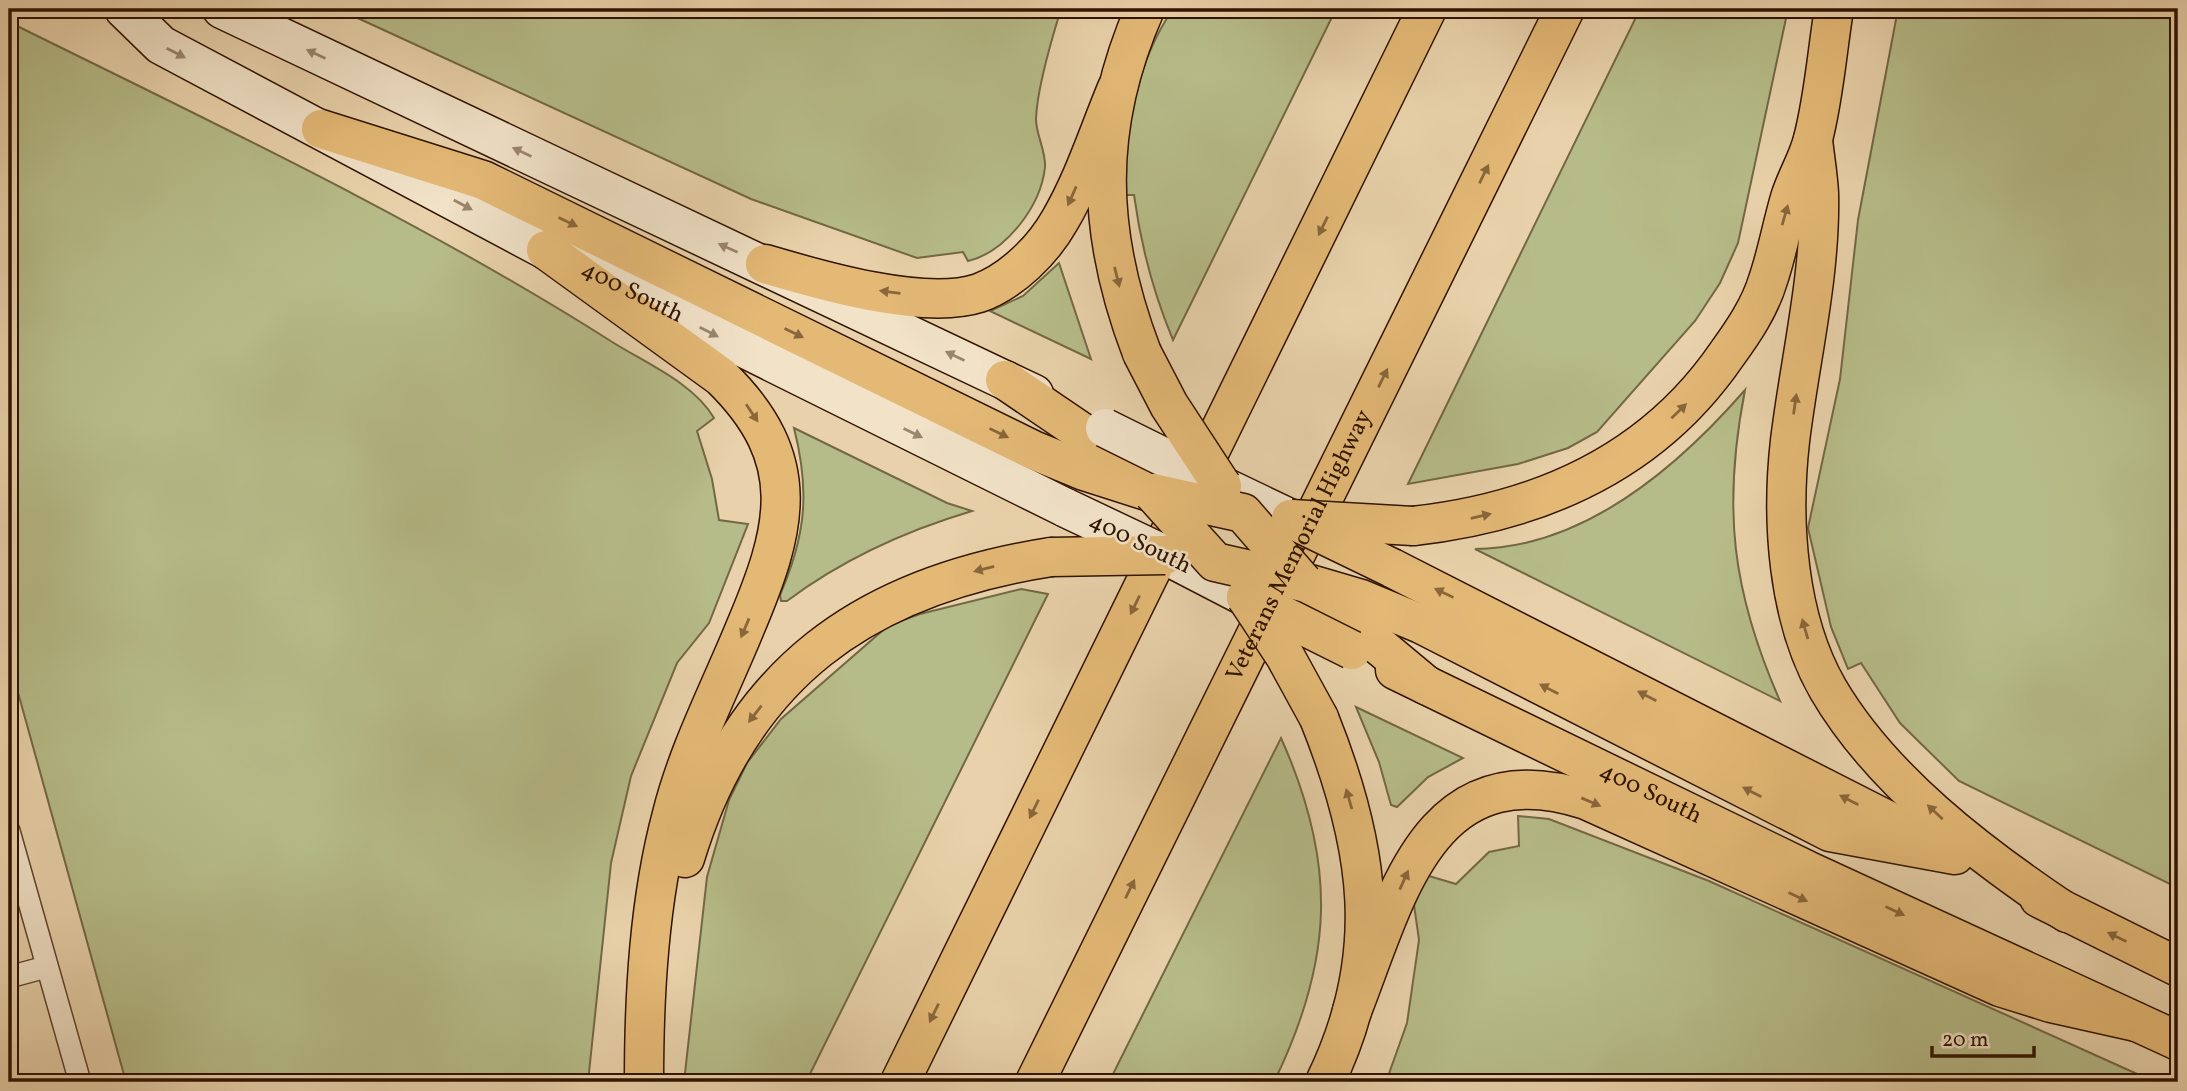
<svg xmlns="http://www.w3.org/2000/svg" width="2187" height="1091" viewBox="0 0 2187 1091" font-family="Vollkorn,serif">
<rect width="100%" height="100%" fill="#e9d2ab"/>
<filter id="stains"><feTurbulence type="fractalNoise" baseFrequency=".00286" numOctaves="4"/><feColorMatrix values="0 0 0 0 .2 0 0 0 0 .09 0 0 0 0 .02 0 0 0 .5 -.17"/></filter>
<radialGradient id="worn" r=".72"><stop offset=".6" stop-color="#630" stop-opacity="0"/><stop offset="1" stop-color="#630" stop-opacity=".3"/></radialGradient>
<g fill="#b6bc89" stroke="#736844" stroke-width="2">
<path d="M338 9H1061C1052 38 1037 89 1036 119 1036 135 1046 151 1045 167 1041 206 1006 252 968 261L963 252 917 258 751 199Z"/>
<path d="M1173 9H1336L1173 340C1153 292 1141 247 1134 195H1124C1126 129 1135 64 1173 9Z"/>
<path d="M1640 9H1788L1738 243 1720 283 1695 321 1597 432 1568 448 1518 464 1408 484Z"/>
<path d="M1898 9H2178V888L1959 781 1900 723 1861 663 1848 669 1831 627 1808 528 1840 379 1858 220Z"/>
<path d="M9 22C211 122 418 219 609 340 643 362 693 382 714 418L697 431 712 479 719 520 748 524 709 623 677 663 631 776 611 863 588 1082H126L9 660Z"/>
<path d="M1059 263 1091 359 990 311 1023 296Z"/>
<path d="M1745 390C1722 508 1732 592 1780 701L1475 549C1584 548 1677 468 1745 390Z"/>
<path d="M794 428 947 503 972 511C905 531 843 559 787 601H781L780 595C806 535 810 491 794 428Z"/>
<path d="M1021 589 1048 594 806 1082H684L707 877 729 800 747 763 781 719 889 625 920 614Z"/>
<path d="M1356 707 1463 758 1428 777 1397 807 1391 805 1379 762Z"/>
<path d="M1281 738C1337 863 1334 959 1274 1082H1109Z"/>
<path d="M1518 816 1549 819 1709 881 2155 1082H1386L1407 1023 1419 940 1413 898 1419 873 1456 884 1489 852 1519 846Z"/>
</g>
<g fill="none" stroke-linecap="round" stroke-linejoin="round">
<g stroke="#5e432b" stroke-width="24">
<g id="service">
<path d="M9 831 80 1082"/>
<path d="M9 977 46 967"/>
</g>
</g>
<g stroke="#301300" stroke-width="41">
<g id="secondary">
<path id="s1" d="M124 9 161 45 546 250 1066 508"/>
<path d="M222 9 1034 394"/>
<path d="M1222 486 1291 519"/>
<path d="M1165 555 1246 597"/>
</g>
</g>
<g stroke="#301300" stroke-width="41">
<g id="primary">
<path d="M1392 568 1942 848"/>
<path id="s2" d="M1395 670 1811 872 2178 1041"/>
<path d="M2039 898 2178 967"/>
</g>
</g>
<g stroke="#301300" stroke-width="41">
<g id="motorway">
<path d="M321 129 483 180 1033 450 1084 471 1153 493"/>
<path d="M1813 140C1815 158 1818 175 1819 193 1821 275 1800 359 1790 441 1781 520 1787 618 1828 689 1881 780 1980 855 2067 913"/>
<path d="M546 250 721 377C806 460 787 529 745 628 720 689 688 750 672 814 649 900 644 994 644 1082"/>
<path d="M765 264C819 280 924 311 979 293 1012 281 1043 250 1060 220 1084 179 1099 131 1117 88"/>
<path d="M1142 353C1096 233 1093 127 1145 9"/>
<path d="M1005 380 1080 431 1141 482"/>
<path d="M1413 526C1540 512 1653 462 1727 354 1743 332 1760 307 1768 280 1777 254 1782 225 1790 198 1796 178 1808 160 1813 139 1824 97 1827 52 1834 9"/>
<path d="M1303 582 1361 599 1421 624 1830 832 1955 855"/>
<path d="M1312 590 1426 685"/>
<path d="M1319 718C1370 845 1387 955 1325 1082"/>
<path d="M685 858C741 673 864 586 1051 557"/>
<path d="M1352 1011C1396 899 1428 749 1586 800L2000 987 2051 1003 2136 1022"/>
<path d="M900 1082 1427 9"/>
<path id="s3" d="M1035 1082 1565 9"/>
</g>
</g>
<use href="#service" stroke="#f1e2c8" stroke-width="21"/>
<use href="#secondary" stroke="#f1e2c8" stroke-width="38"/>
<use href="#primary" stroke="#e4b976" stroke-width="38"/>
<use href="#motorway" stroke="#e4b976" stroke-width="38"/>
<g stroke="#301300" stroke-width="41" stroke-linecap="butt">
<g id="secondary-bridge">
<path d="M1105 428 1222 486"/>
<path d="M1066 508 1165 555"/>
</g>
</g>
<g stroke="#301300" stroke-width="41" stroke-linecap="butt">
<g id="primary-bridge">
<path d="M1291 519 1392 568"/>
<path d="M1246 597 1352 650"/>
</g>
</g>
<g stroke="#301300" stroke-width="41" stroke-linecap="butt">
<g id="motorway-bridge">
<path d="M1142 353 1169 405 1222 486"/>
<path d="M1153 493 1243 513 1303 582"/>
<path d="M1153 493 1215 562 1303 582"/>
<path d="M1291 519 1413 526"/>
<path d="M1051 557 1165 555"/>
<path d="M1246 597 1285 656 1319 718"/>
</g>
</g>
<use href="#secondary-bridge" stroke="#f1e2c8" stroke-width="38"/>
<use href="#primary-bridge" stroke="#e4b976" stroke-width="38"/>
<use href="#motorway-bridge" stroke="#e4b976" stroke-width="38"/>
</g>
<defs><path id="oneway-solid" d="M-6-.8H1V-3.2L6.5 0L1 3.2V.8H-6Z" transform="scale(1.75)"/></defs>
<g fill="#9a856e">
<use href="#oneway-solid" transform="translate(176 53) rotate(27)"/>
<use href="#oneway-solid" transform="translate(316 54) rotate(-155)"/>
<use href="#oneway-solid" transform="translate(522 152) rotate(-155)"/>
<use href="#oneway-solid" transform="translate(463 205) rotate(28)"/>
<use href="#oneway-solid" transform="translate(728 248) rotate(-156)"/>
<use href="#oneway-solid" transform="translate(709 332) rotate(27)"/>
<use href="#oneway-solid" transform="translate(955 356) rotate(-154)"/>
<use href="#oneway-solid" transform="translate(913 433) rotate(26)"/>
</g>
<g fill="#8a663b">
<use href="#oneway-solid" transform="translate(1484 174) rotate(-64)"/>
<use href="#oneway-solid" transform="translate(1072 196) rotate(114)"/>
<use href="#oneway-solid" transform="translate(1785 215) rotate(-74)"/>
<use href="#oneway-solid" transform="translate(568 222) rotate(26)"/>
<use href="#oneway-solid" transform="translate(1323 226) rotate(116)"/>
<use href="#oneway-solid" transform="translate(1117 277) rotate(76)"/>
<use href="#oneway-solid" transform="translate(890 292) rotate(-173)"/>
<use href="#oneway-solid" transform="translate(794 333) rotate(26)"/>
<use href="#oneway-solid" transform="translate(1383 378) rotate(-64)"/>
<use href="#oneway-solid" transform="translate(1795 404) rotate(-82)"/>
<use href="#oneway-solid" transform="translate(1679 411) rotate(-44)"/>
<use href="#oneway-solid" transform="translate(752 413) rotate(56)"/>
<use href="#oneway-solid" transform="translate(999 433) rotate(26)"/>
<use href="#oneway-solid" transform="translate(1481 516) rotate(-13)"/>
<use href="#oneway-solid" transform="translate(984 569) rotate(166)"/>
<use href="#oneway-solid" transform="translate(1444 593) rotate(-154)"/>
<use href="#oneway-solid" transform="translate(1135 605) rotate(116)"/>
<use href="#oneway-solid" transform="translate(745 628) rotate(113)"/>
<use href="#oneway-solid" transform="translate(1805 629) rotate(-106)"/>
<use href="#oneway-solid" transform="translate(1549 689) rotate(-153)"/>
<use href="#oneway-solid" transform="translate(1647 696) rotate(-153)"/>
<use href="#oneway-solid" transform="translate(755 714) rotate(128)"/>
<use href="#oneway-solid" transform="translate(1752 792) rotate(-153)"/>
<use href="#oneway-solid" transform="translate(1349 799) rotate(-106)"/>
<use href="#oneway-solid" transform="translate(1849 800) rotate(-153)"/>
<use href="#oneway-solid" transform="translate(1591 802) rotate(23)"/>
<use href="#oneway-solid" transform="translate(1034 809) rotate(116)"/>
<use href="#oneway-solid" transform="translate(1935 812) rotate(-137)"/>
<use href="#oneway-solid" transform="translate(1404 880) rotate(-66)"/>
<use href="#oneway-solid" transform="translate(1130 889) rotate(-64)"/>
<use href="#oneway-solid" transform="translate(1798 897) rotate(25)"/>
<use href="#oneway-solid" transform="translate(1895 911) rotate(25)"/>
<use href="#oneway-solid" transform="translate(2117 937) rotate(-154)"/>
<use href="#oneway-solid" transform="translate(934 1013) rotate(116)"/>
</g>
<g text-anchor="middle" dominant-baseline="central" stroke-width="5" stroke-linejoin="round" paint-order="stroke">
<g font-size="24" fill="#301300" stroke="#f1e2c8">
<text stroke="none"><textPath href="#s1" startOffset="584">400 South</textPath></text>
<text transform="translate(1140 544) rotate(26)">400 South</text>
<text stroke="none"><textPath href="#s3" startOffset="598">Veterans Memorial Highway</textPath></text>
<text stroke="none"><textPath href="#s2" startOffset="284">400 South</textPath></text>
</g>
</g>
<rect width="2187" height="1091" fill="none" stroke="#e9d2ab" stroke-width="35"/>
<rect x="10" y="10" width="2166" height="1070" fill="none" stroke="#301300" stroke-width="3.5"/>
<rect x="18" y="18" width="2152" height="1056" fill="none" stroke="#301300" stroke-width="2"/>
<path d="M1932 1046v10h102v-10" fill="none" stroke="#301300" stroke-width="3.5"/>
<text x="1942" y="1046" font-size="21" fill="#301300" stroke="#f1e2c8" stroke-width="5" paint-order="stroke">20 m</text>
<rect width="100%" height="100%" filter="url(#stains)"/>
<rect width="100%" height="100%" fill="url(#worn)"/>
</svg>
